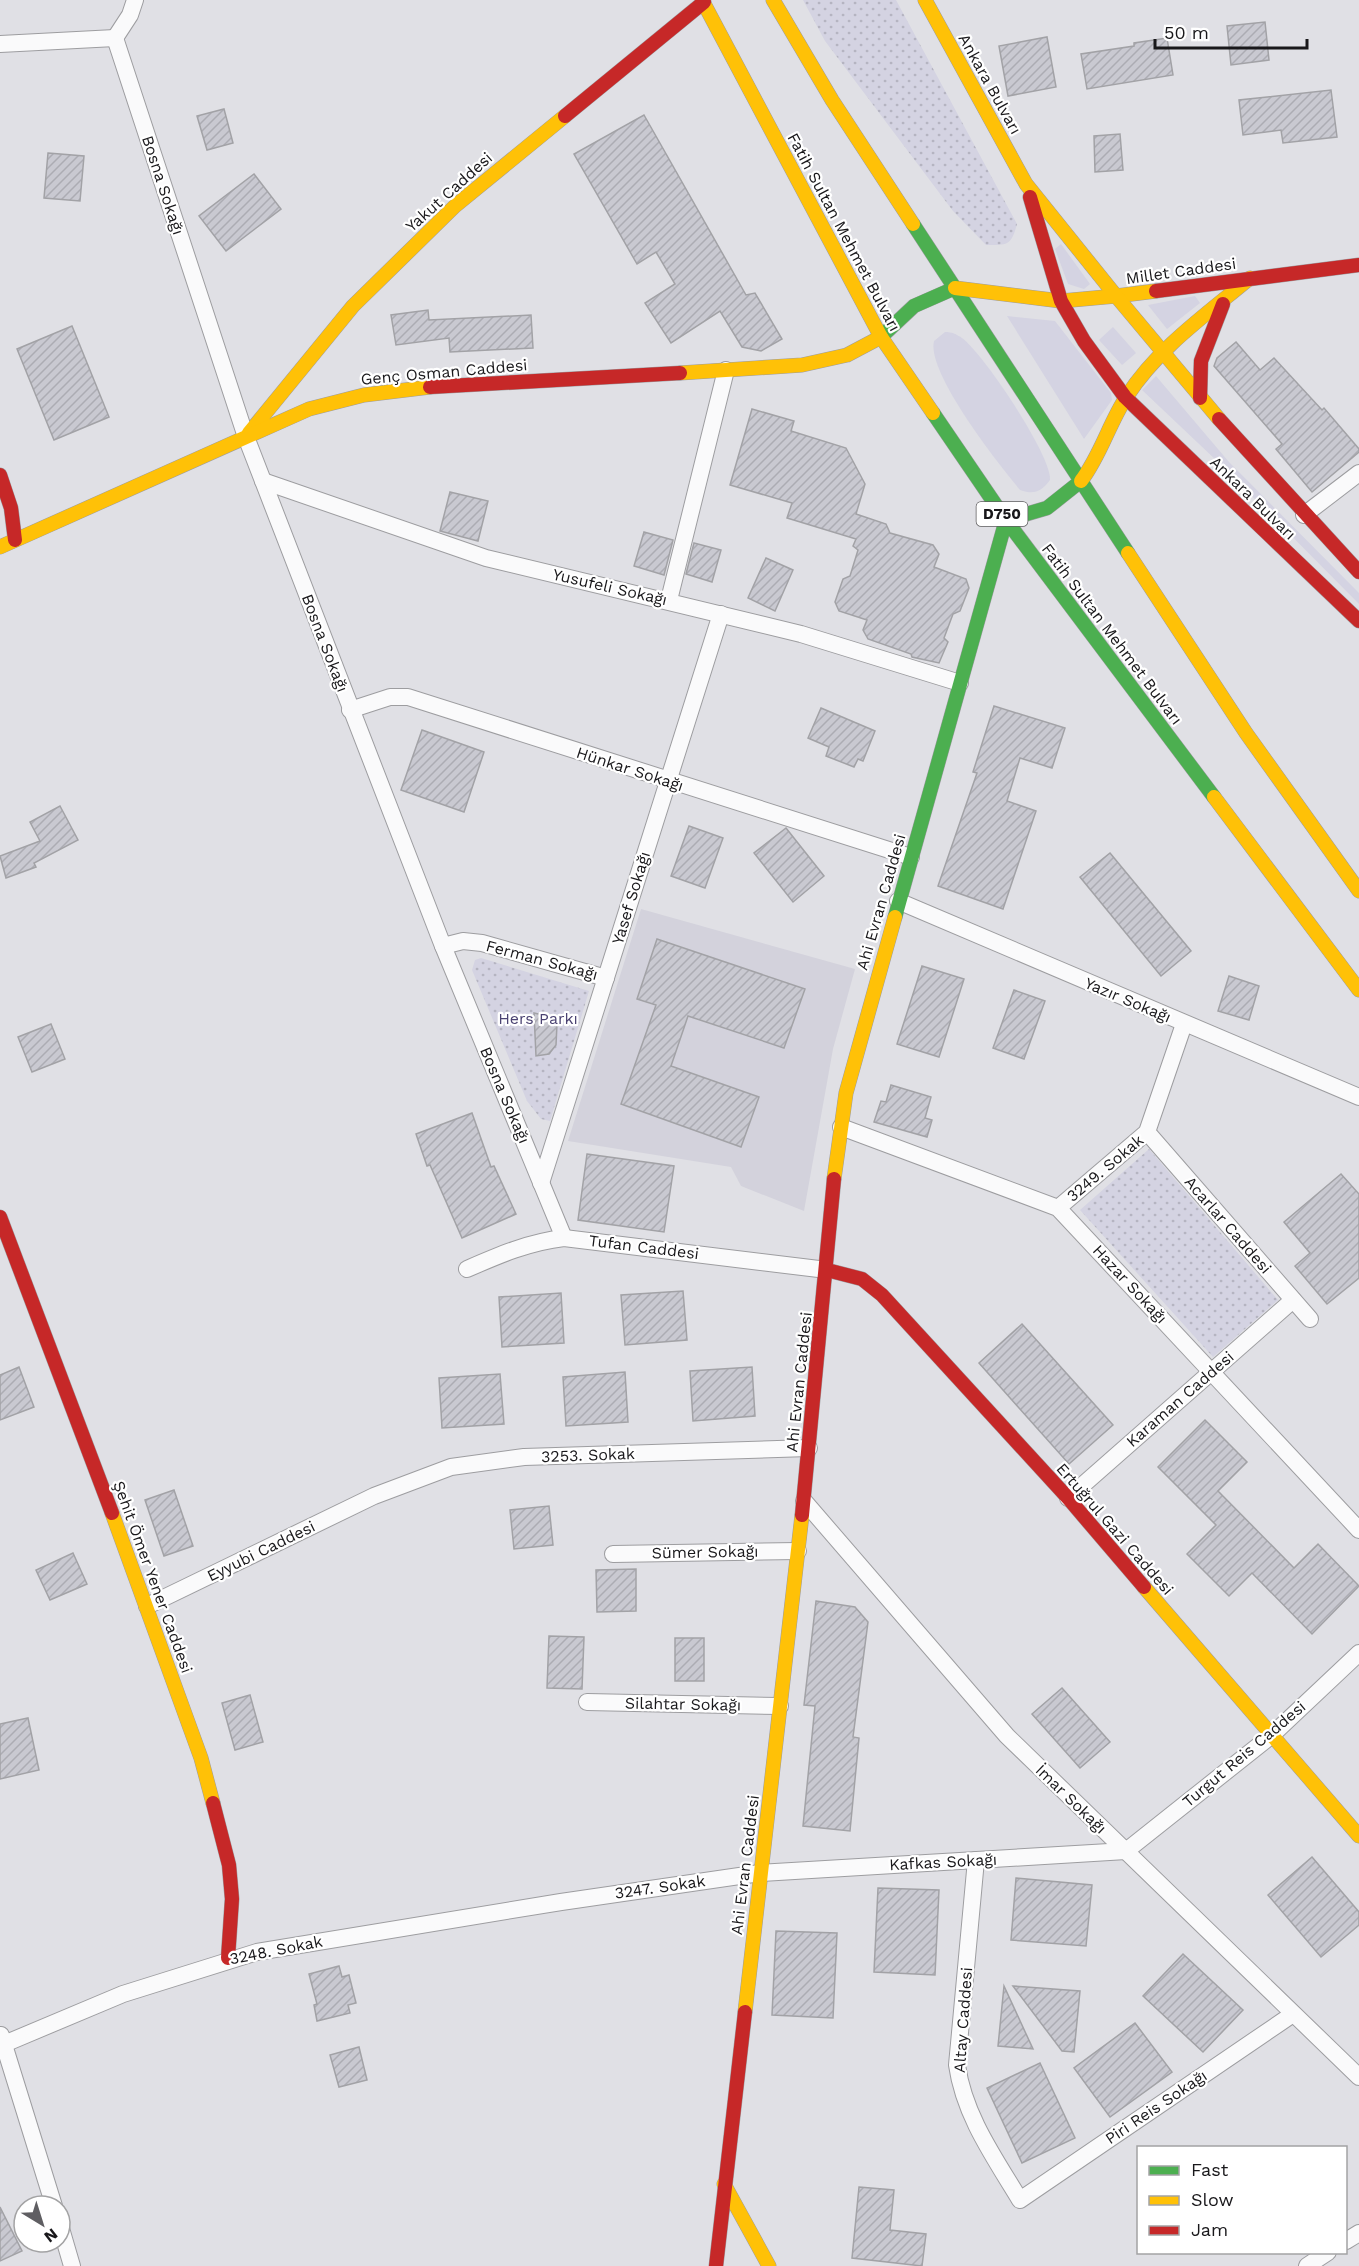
<svg xmlns="http://www.w3.org/2000/svg" width="1359" height="2266" viewBox="0 0 1359 2266" font-family="'Work Sans',sans-serif">
<defs>
<pattern id="park-dots" width="8" height="8" patternUnits="userSpaceOnUse" patternTransform="scale(1.5)"><rect width="8" height="8" fill="#d4d3e2"/><path d="M2 2h.1M6 6h.1" fill="none" stroke="#b5b4c1" stroke-width="1.8" stroke-linecap="round"/></pattern>
<pattern id="building-hatch" width="6" height="6" patternUnits="userSpaceOnUse" patternTransform="scale(1.5)"><rect width="6" height="6" fill="#c9c9d1"/><path d="M-1 1l2-2M0 6l6-6M5 7l2-2" fill="none" stroke="#acacb3"/></pattern>
</defs>
<rect width="100%" height="100%" fill="#e0e0e5"/>
<path fill="#d3d2dc" d="M641 909 855 969 833 1049 804 1211 741 1186 731 1167 568 1141Z"/>
<g fill="#d4d3e2">
<path d="M1061 244 1090 284 1084 289 1068 284 1055 249Z"/>
<path d="M1195 296 1200 303 1167 329 1148 305Z"/>
<path d="M1007 316 1055 321 1111 393 1112 400 1084 439Z"/>
<path d="M1113 327 1136 353 1122 365 1099 340Z"/>
<path d="M945 332C952 332 956 334 962 338 983 353 1052 456 1050 480 1041 492 1034 495 1020 490 998 464 926 372 934 341Z"/>
<path d="M1156 376 1229 462 1359 593V604L1217 461 1142 390Z"/>
</g>
<g fill="url(#park-dots)">
<path d="M803 0H896L1017 224C1011 246 1008 245 986 245L953 211 825 41Z"/>
<path d="M481 958 589 991 550 1121 541 1119 527 1101 472 970 475 960Z"/>
<path d="M1149 1149 1278 1300 1213 1357 1080 1210Z"/>
</g>
<g fill="url(#building-hatch)" stroke="#a2a2a6" stroke-width="1.5">
<path d="M1265 22 1269 60 1231 65 1227 26Z"/>
<path d="M1047 37 1056 87 1008 96 999 46Z"/>
<path d="M1167 38 1173 75 1087 89 1081 54 1134 46V43Z"/>
<path d="M1331 90 1337 137 1283 143 1281 130 1243 135 1239 100Z"/>
<path d="M224 109 233 143 207 150 197 116Z"/>
<path d="M644 115 746 295 755 293 782 339 761 351 742 347 720 311 671 343 645 303 675 284 656 252 637 264 574 154Z"/>
<path d="M1120 134 1123 170 1095 172 1094 136Z"/>
<path d="M48 153 84 156 80 201 44 198Z"/>
<path d="M254 174 281 209 226 251 199 216Z"/>
<path d="M428 310 429 320 531 315 533 348 450 352 449 338 396 345 391 315Z"/>
<path d="M72 326 109 417 54 440 17 349Z"/>
<path d="M1236 342 1260 370 1274 358 1322 410 1324 408 1359 449V452L1312 492 1276 449 1282 444 1214 366 1217 358Z"/>
<path d="M752 409 794 421 791 431 846 448 865 484 856 514 886 524 890 533 933 545 939 554 934 567 966 579 969 588 960 611 953 614 944 638 948 642 939 663 912 657 911 654 868 639 863 630 867 620 839 611 835 602 843 579 850 576 858 550 853 546 856 539 787 518 792 503 730 485Z"/>
<path d="M450 492 488 501 478 541 440 531Z"/>
<path d="M644 532 673 540 664 575 634 566Z"/>
<path d="M694 543 721 550 712 582 686 574Z"/>
<path d="M766 558 793 570 775 611 748 598Z"/>
<path d="M994 706 1065 728 1052 768 1020 758 1007 801 1036 811 1003 909 938 886 977 773 973 772Z"/>
<path d="M821 708 875 731 863 761 858 759 854 767 826 756 829 747 808 738Z"/>
<path d="M422 730 484 752 464 812 401 790Z"/>
<path d="M60 806 78 840 34 863 36 867 6 878 0 856 40 841 30 822Z"/>
<path d="M689 826 723 838 705 888 671 876Z"/>
<path d="M786 828 824 876 793 902 754 853Z"/>
<path d="M1110 853 1191 951 1161 976 1080 877Z"/>
<path d="M657 939 805 989 784 1048 688 1016 671 1066 759 1097 741 1147 621 1104 656 1005 637 999Z"/>
<path d="M922 966 964 979 939 1057 897 1044Z"/>
<path d="M1229 976 1259 986 1249 1020 1218 1011Z"/>
<path d="M1014 990 1045 1001 1024 1059 993 1048Z"/>
<path d="M534 1013 547 1016 557 1024 556 1045 549 1054 536 1056Z"/>
<path d="M51 1024 65 1059 32 1072 18 1037Z"/>
<path d="M891 1085 931 1097 925 1118 932 1120 927 1137 874 1122 881 1101 886 1102Z"/>
<path d="M472 1113 491 1167 494 1166 516 1214 462 1238 430 1165 427 1166 416 1134Z"/>
<path d="M587 1154 674 1166 664 1232 578 1220Z"/>
<path d="M1341 1174 1359 1194V1278L1327 1304 1295 1266 1310 1253 1284 1222Z"/>
<path d="M683 1291 687 1340 625 1345 621 1295Z"/>
<path d="M561 1293 564 1343 502 1347 499 1297Z"/>
<path d="M1022 1324 1113 1425 1069 1464 979 1363Z"/>
<path d="M19 1367 34 1407 0 1420V1375Z"/>
<path d="M752 1367 755 1416 693 1421 690 1371Z"/>
<path d="M625 1372 628 1422 566 1426 563 1377Z"/>
<path d="M500 1374 504 1424 442 1428 439 1378Z"/>
<path d="M1205 1420 1247 1462 1218 1491 1294 1568 1318 1544 1359 1586 1312 1634 1252 1573 1229 1596 1187 1554 1216 1525 1158 1467Z"/>
<path d="M174 1490 193 1546 164 1556 145 1500Z"/>
<path d="M549 1506 553 1545 514 1549 510 1510Z"/>
<path d="M73 1553 87 1584 50 1600 36 1570Z"/>
<path d="M636 1569V1611L597 1612 596 1570Z"/>
<path d="M816 1601 855 1607 868 1622 853 1737 859 1738 850 1831 803 1826 815 1706 804 1705Z"/>
<path d="M549 1636 584 1637 582 1689 547 1688Z"/>
<rect x="675" y="1638" width="29" height="43"/>
<path d="M1062 1688 1110 1742 1080 1768 1032 1714Z"/>
<path d="M250 1695 263 1742 235 1750 222 1703Z"/>
<path d="M28 1718 39 1770 0 1779V1724Z"/>
<path d="M1312 1857 1359 1912V1925L1321 1957 1268 1895Z"/>
<path d="M1016 1878 1092 1885 1086 1946 1011 1940Z"/>
<path d="M878 1888 939 1890 935 1975 874 1972Z"/>
<path d="M776 1931 837 1933 833 2018 772 2015Z"/>
<path d="M1183 1954 1243 2010 1203 2052 1143 1996Z"/>
<path d="M339 1966 342 1977 349 1975 356 2003 348 2005 350 2013 317 2021 314 2005 317 2004 309 1974Z"/>
<path d="M1004 1986 1033 2049 998 2046Z"/>
<path d="M1013 1986 1080 1991 1074 2052 1062 2051Z"/>
<path d="M1135 2023 1172 2072 1110 2117 1074 2068Z"/>
<path d="M359 2047 367 2080 339 2087 330 2055Z"/>
<path d="M1040 2063 1075 2138 1022 2163 987 2088Z"/>
<path d="M859 2187 894 2190 890 2230 926 2234 922 2266 852 2258Z"/>
<path d="M0 2207 22 2251 0 2261Z"/>
</g>
<g fill="none" stroke-linecap="round" stroke-linejoin="round">
<g stroke="#9d9da0" stroke-width="18">
<g id="street">
<path d="M115 38 246 437 443 946 564 1238"/>
<path d="M115 38 130 15 135 0"/>
<path d="M0 44 115 38"/>
<path d="M263 481 486 558 801 634 960 683"/>
<path d="M1304 515 1359 473"/>
<path d="M669 600 726 370"/>
<path d="M350 710 390 697H408L911 857"/>
<path d="M898 901 1359 1097"/>
<path d="M443 946 463 941 482 943 606 978"/>
<path d="M841 1127 1058 1208 1359 1530"/>
<path d="M1147 1132 1310 1319"/>
<path d="M541 1183 721 614"/>
<path d="M1058 1208 1147 1132 1184 1024"/>
<path d="M467 1269C499 1255 529 1242 564 1238L827 1270"/>
<path d="M1068 1498 1293 1300"/>
<path d="M804 1501 1007 1736 1359 2077"/>
<path d="M613 1554 798 1551"/>
<path d="M147 1606 374 1496 451 1467 524 1457 809 1448"/>
<path d="M587 1702 780 1706"/>
<path d="M976 1860 957 2065C964 2115 994 2157 1020 2200L1293 2014"/>
<path d="M1 2035 54 2206"/>
<path d="M4 2044 123 1994 257 1952 561 1902 760 1873 1126 1851 1272 1735 1359 1653"/>
<path d="M60 2225 72 2266"/>
<path d="M1346 2241 1359 2233"/>
<path d="M1307 2266 1328 2252"/>
</g>
</g>
<g stroke="#9d9da0" stroke-width="15">
<g id="fast">
<path d="M913 224 1128 553"/>
<path d="M881 337 914 306 955 288"/>
<path d="M933 413 1006 520 1214 797"/>
<path d="M1006 520 1047 508 1081 481"/>
<path d="M895 917 1006 520"/>
</g>
</g>
<g stroke="#9d9da0" stroke-width="15">
<g id="slow">
<path d="M702 0 881 337 933 413"/>
<path d="M773 0 832 100 913 224"/>
<path d="M925 0 1026 184 1116 296 1156 291"/>
<path d="M955 288 1061 301 1116 296 1219 419"/>
<path d="M680 373 802 365 847 355 881 337"/>
<path d="M249 433 353 306 455 206 565 116"/>
<path d="M1081 481C1101 455 1109 423 1127 396 1158 348 1207 314 1250 278"/>
<path d="M0 547 309 409 364 395 430 387"/>
<path d="M1128 553 1246 733 1359 891"/>
<path d="M1214 797 1359 990"/>
<path d="M834 1179 846 1093 895 917"/>
<path d="M112 1513 201 1758 213 1803"/>
<path d="M1144 1587 1359 1836"/>
<path d="M745 2012 802 1515"/>
<path d="M724 2184 769 2266"/>
</g>
</g>
<g stroke="#9d9da0" stroke-width="15">
<g id="jam">
<path d="M565 116 704 2"/>
<path d="M1030 197 1061 301 1084 341 1125 397 1359 621"/>
<path d="M1156 291 1359 265"/>
<path d="M430 387 680 373"/>
<path d="M1200 398 1201 361 1223 304"/>
<path d="M1219 419 1359 572"/>
<path d="M0 475 11 508 15 540"/>
<path d="M0 1217 112 1513"/>
<path d="M827 1270 862 1279 882 1295 1068 1498 1144 1587"/>
<path d="M802 1515 834 1179"/>
<path d="M213 1803 229 1865 232 1899 228 1958"/>
<path d="M716 2266 745 2012"/>
</g>
</g>
<use href="#street" stroke="#fafafb" stroke-width="16"/>
<use href="#fast" stroke="#4caf50" stroke-width="14"/>
<use href="#slow" stroke="#ffc107" stroke-width="14"/>
<use href="#jam" stroke="#c62828" stroke-width="14"/>
</g>
<g text-anchor="middle" dominant-baseline="central" stroke-width="4.5" stroke-linejoin="round" paint-order="stroke">
<rect fill="#fff" stroke="#5e5d5f" stroke-width="1.5" x="976.5" y="502" width="51" height="24" rx="4.5"/>
<g font-size="15" font-weight="bold" fill="#19181b">
<text x="1002" y="514">D750</text>
</g>
<g font-size="16" fill="#19181b" stroke="#fff">
<text transform="translate(990 84) rotate(61)">Ankara Bulvarı</text>
<text transform="translate(163 185) rotate(72)">Bosna Sokağı</text>
<text transform="translate(449 192) rotate(-42)">Yakut Caddesi</text>
<text transform="translate(844 232) rotate(62)">Fatih Sultan Mehmet Bulvarı</text>
<text transform="translate(1181 271) rotate(-8)">Millet Caddesi</text>
<text transform="translate(444 372) rotate(-5)">Genç Osman Caddesi</text>
<text transform="translate(1253 498) rotate(44)">Ankara Bulvarı</text>
<text transform="translate(610 587) rotate(13)">Yusufeli Sokağı</text>
<text transform="translate(1112 634) rotate(53)">Fatih Sultan Mehmet Bulvarı</text>
<text transform="translate(325 643) rotate(69)">Bosna Sokağı</text>
<text transform="translate(630 769) rotate(18)">Hünkar Sokağı</text>
<text transform="translate(631 898) rotate(-73)">Yasef Sokağı</text>
<text transform="translate(881 902) rotate(-74)">Ahi Evran Caddesi</text>
<text transform="translate(542 960) rotate(15)">Ferman Sokağı</text>
<text transform="translate(1128 1000) rotate(23)">Yazır Sokağı</text>
<text transform="translate(505 1095) rotate(67)">Bosna Sokağı</text>
<text transform="translate(1105 1168) rotate(-40)">3249. Sokak</text>
<text transform="translate(1228 1225) rotate(49)">Acarlar Caddesi</text>
<text transform="translate(644 1247) rotate(7)">Tufan Caddesi</text>
<text transform="translate(1130 1284) rotate(47)">Hazar Sokağı</text>
<text transform="translate(799 1382) rotate(-84)">Ahi Evran Caddesi</text>
<text transform="translate(1180 1399) rotate(-41)">Karaman Caddesi</text>
<text transform="translate(588 1455) rotate(-2)">3253. Sokak</text>
<text transform="translate(1115 1529) rotate(49)">Ertuğrul Gazi Caddesi</text>
<text transform="translate(261 1551) rotate(-26)">Eyyubi Caddesi</text>
<text transform="translate(705 1552) rotate(-1)">Sümer Sokağı</text>
<text transform="translate(153 1577) rotate(70)">Şehit Ömer Yener Caddesi</text>
<text transform="translate(683 1704) rotate(1)">Silahtar Sokağı</text>
<text transform="translate(1244 1754) rotate(-40)">Turgut Reis Caddesi</text>
<text transform="translate(1071 1799) rotate(44)">İmar Sokağı</text>
<text transform="translate(943 1862) rotate(-3)">Kafkas Sokağı</text>
<text transform="translate(745 1865) rotate(-83)">Ahi Evran Caddesi</text>
<text transform="translate(660 1887) rotate(-8)">3247. Sokak</text>
<text transform="translate(276 1950) rotate(-11)">3248. Sokak</text>
<text transform="translate(963 2020) rotate(-86)">Altay Caddesi</text>
<text transform="translate(1156 2107) rotate(-34)">Piri Reis Sokağı</text>
</g>
<g font-size="16" fill="#4b4372" stroke="#fff">
<text x="538" y="1018">Hers Parkı</text>
</g>
</g>
<rect x="1137" y="2146" width="210" height="108" fill="#ffffff" stroke="#a3a3a4" stroke-width="1.5"/>
<rect x="1149" y="2166" width="30" height="9" fill="#4caf50" stroke="#a3a3a4" stroke-width="1.5"/>
<text x="1191" y="2176" font-size="18" fill="#19181b">Fast</text>
<rect x="1149" y="2196" width="30" height="9" fill="#ffc107" stroke="#a3a3a4" stroke-width="1.5"/>
<text x="1191" y="2206" font-size="18" fill="#19181b">Slow</text>
<rect x="1149" y="2226" width="30" height="9" fill="#c62828" stroke="#a3a3a4" stroke-width="1.5"/>
<text x="1191" y="2236" font-size="18" fill="#19181b">Jam</text>
<g transform="translate(42 2224) rotate(142)"><circle r="28" fill="#ffffff" stroke="#a3a3a4" stroke-width="1.5"/>
<path d="M0-4.5L10 22L0 15L-10 22Z" fill="#5f5e62"/>
<text y="-9" font-size="16" font-weight="bold" text-anchor="middle" fill="#19181b">N</text>
</g>
<path d="M1155 39v9h152v-9" fill="none" stroke="#19181b" stroke-width="3"/>
<text x="1164" y="39" font-size="18" fill="#19181b" stroke="#ffffff" stroke-width="4.5" paint-order="stroke">50 m</text>
</svg>
